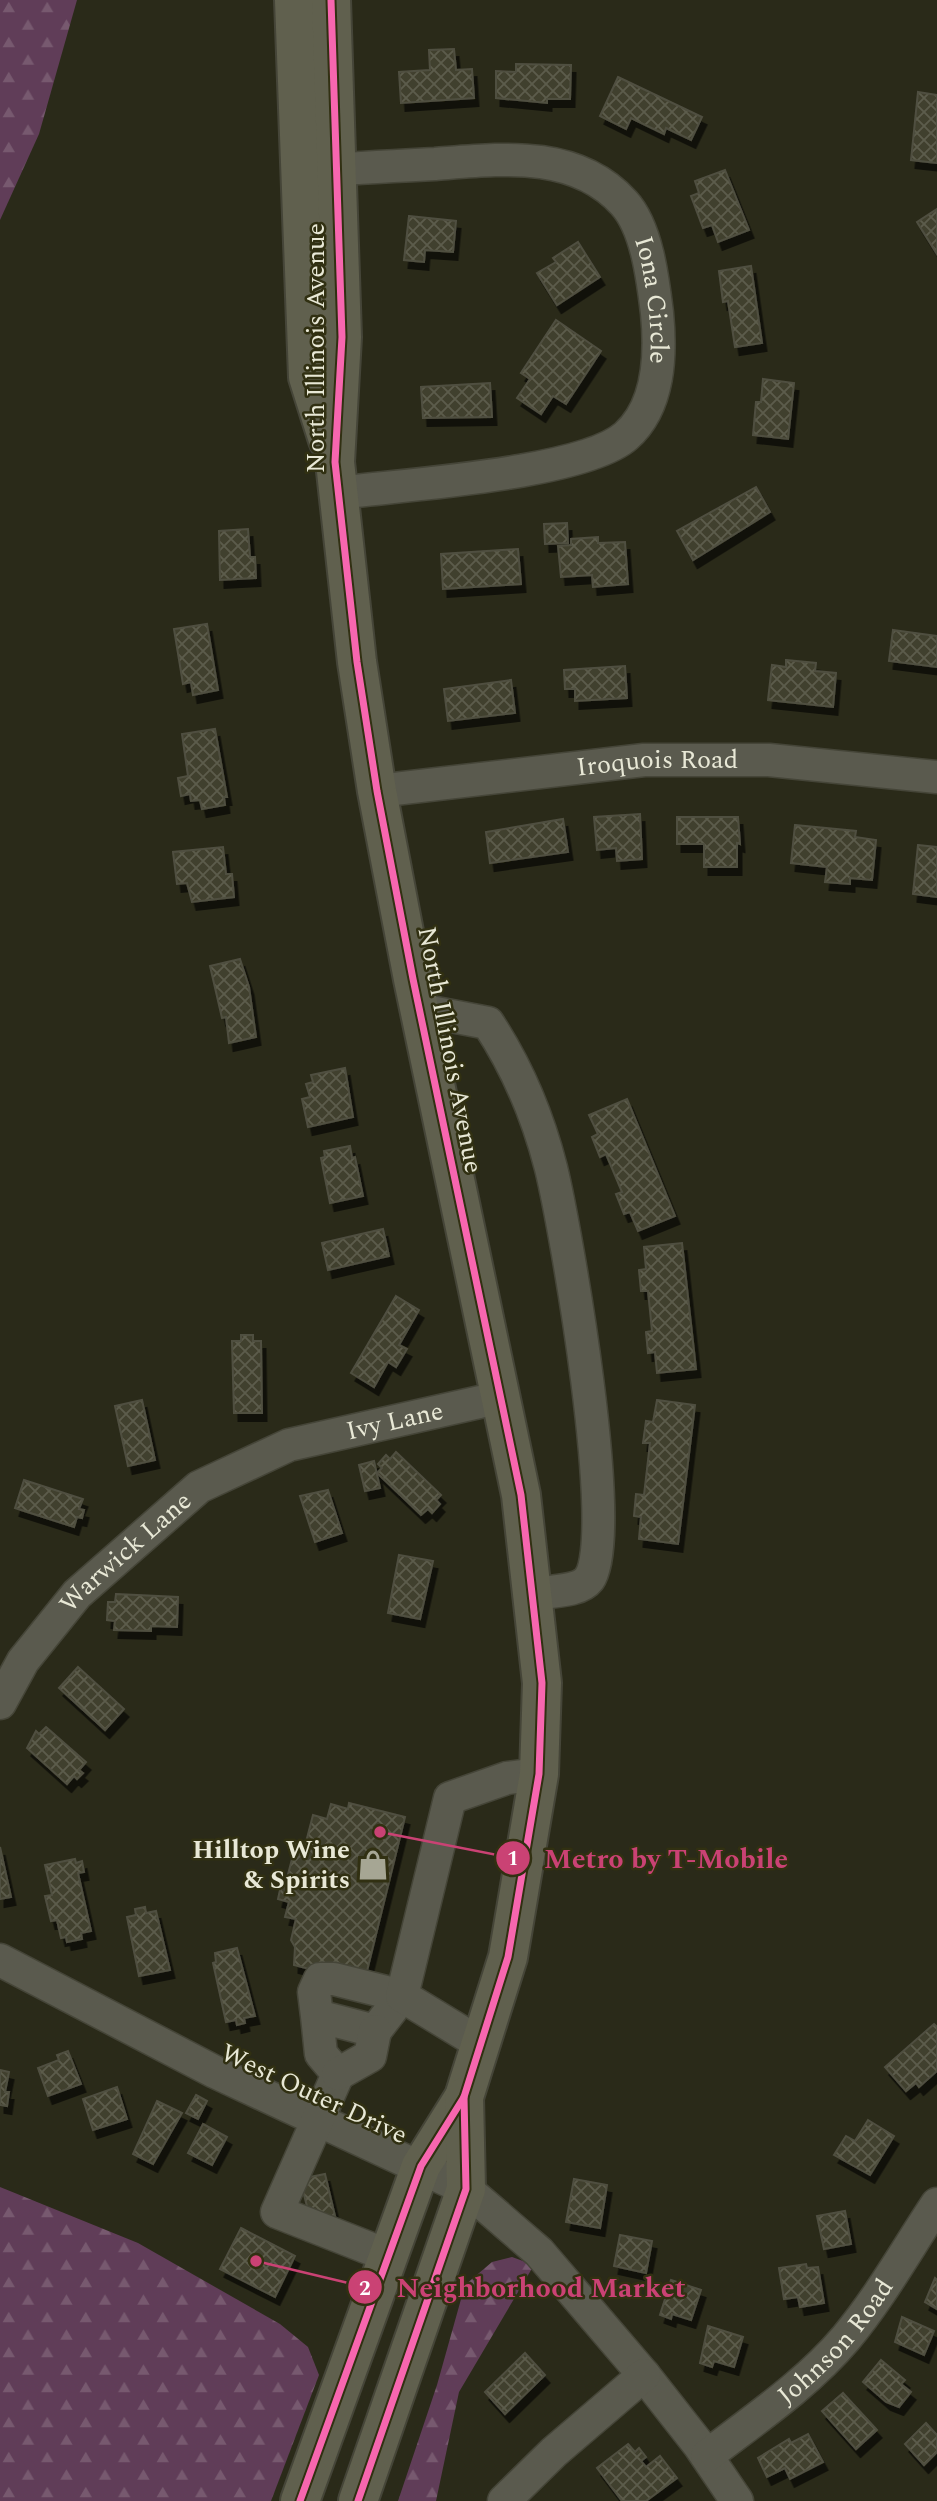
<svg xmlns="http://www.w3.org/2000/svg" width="937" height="2501" viewBox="0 0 937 2501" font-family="Spectral,serif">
<defs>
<pattern id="forest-firs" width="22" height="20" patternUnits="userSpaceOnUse" patternTransform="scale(1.75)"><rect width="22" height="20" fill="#603d58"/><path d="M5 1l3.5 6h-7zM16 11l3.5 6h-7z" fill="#77596f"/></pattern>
<pattern id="building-cross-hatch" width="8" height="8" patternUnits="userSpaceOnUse" patternTransform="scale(1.75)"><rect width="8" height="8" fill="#41402e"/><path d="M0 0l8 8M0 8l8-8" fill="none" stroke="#5c5c4c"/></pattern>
<filter id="shadow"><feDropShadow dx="4.5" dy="8" stdDeviation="0" flood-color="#0009"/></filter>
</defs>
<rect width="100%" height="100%" fill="#2a2a19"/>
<g fill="url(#forest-firs)">
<path d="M0 0H77L39 134 0 220Z"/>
<path d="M0 2187 138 2243 280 2324 308 2347 319 2375 271 2501H0Z"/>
<path d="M512 2257 534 2265 459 2392 436 2501H398L437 2385 465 2285 492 2262Z"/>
</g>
<g fill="url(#building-cross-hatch)" stroke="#504f41" stroke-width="2" filter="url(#shadow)">
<path d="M454 49 456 70 472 69 474 98 401 103 399 72 430 70 429 50Z"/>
<path d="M516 64 571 65 570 99H547V103L496 98V71L516 72Z"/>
<path d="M618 77 702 117 691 140 666 128 664 134 631 118 626 129 600 116Z"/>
<path d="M918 92 937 95V163L911 160Z"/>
<path d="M725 170 749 230 718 242 712 225 703 228 691 196 699 193 695 181Z"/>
<path d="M937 209V254L917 222Z"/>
<path d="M409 216 456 221 453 252 425 250 424 262 404 260Z"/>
<path d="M578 242 600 277 557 305 537 273 556 262 553 258Z"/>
<path d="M751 266 762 343 735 347 728 301 723 302 719 271Z"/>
<path d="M556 320 601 351 566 404 553 396 541 414 517 398 530 379 521 373Z"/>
<path d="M763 379 794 383 788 439 753 435 756 402H761Z"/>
<path d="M490 383 492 417 423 418 421 387Z"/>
<path d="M756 487 770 512 693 560 677 531Z"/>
<path d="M567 523 568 543 545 544 544 524Z"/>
<path d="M248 529 250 557H255L256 578 220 580 219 531Z"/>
<path d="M598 537V543L625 542 628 584 593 587 592 575 561 577 558 546 571 545V539Z"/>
<path d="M518 549 521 584 443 589 441 554Z"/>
<path d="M207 624 218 690 193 695 191 682 183 684 174 629Z"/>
<path d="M893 630 937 636V667L889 661Z"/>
<path d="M786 660 816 663 815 671 836 673 833 707 768 700 772 665 786 667Z"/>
<path d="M625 666 627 698 575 701V689H565L564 670Z"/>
<path d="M511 680 515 713 448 721 444 689Z"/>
<path d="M215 729 227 797H224L225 805 202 809 200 800 191 801 190 794 181 796 178 778 188 776 182 734Z"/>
<path d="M640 814 642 859 617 861 616 848 597 850 594 817Z"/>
<path d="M677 817H738L740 844 737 843V867H704V844H677Z"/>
<path d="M563 819 568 852 490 863 486 832Z"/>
<path d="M795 825 856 831 855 837 876 840 872 880 850 878V884L825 882 827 867 791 863Z"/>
<path d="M918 845 937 847V897L913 894Z"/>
<path d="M223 847 226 874H232L234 897 192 902 187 883 177 884 173 852Z"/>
<path d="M240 959 249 987 256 1037 229 1043 226 1017 222 1018 210 966Z"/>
<path d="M345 1068 353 1117 308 1127 302 1099 310 1097 306 1084 313 1082 311 1075Z"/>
<path d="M627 1099 675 1216 638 1231 630 1212 624 1214 616 1194 622 1192 606 1154 600 1157 592 1137 598 1134 589 1115Z"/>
<path d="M350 1146 352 1158 355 1157 363 1196 330 1203 321 1158 325 1157 324 1151Z"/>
<path d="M383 1229 389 1256 328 1270 322 1243Z"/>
<path d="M682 1243 696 1369 657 1373 655 1352 648 1353 646 1332 652 1331 648 1291H641L639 1270 646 1269 644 1247Z"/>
<path d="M396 1296 419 1310 399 1345 407 1349 396 1367 388 1362 374 1387 351 1373Z"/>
<path d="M241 1335H253V1341H261L262 1413H234L232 1341H241Z"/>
<path d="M142 1400 155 1460 128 1466 115 1406Z"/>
<path d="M657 1400 695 1405 678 1544 639 1539 641 1517 634 1516 636 1494 644 1495 650 1443H643L646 1421 653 1422Z"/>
<path d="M396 1452 441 1495 436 1500 440 1504 432 1513 428 1509 421 1515 377 1473 382 1468 378 1464 386 1455 390 1459Z"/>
<path d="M374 1461 380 1488 365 1491 359 1465Z"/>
<path d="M24 1480 83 1499 79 1509 84 1510 82 1518 77 1517 74 1527 15 1508Z"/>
<path d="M328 1490 342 1533 315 1542 300 1496Z"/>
<path d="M399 1555 433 1561 420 1619 388 1613Z"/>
<path d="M116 1594 178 1597 177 1627 151 1626V1631L114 1630 115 1621 107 1620 108 1602H115Z"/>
<path d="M78 1667 124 1709 105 1730 59 1688Z"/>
<path d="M46 1727 86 1762 79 1770 83 1773 77 1779 74 1776 67 1784 27 1748 36 1731 39 1734Z"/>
<path d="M349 1803 405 1817 364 1983 294 1965 295 1947 291 1940 296 1919 285 1917 289 1902 278 1899 282 1881 286 1882 296 1844 305 1846 313 1815 327 1819 331 1804 348 1809Z"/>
<path d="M0 1847 11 1897 0 1899Z"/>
<path d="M75 1859 76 1863 82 1861 84 1872 78 1873 91 1931 81 1933 82 1939 67 1942 66 1937 61 1938 57 1920 51 1921 45 1896 52 1895 45 1865Z"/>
<path d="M145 1907 146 1913 156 1911 170 1970 139 1976 127 1917 136 1915 135 1909Z"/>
<path d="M237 1948 255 2016 244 2018 245 2023 237 2025 236 2020 226 2022 213 1963 216 1962 215 1953Z"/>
<path d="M934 2024 937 2027V2071L919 2087 916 2083 906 2091 885 2067Z"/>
<path d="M68 2051 81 2084 48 2096 38 2068 59 2060 57 2055Z"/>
<path d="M0 2070 9 2072 5 2092H9L7 2106 0 2105Z"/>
<path d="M117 2087 127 2119 93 2130 83 2099Z"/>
<path d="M196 2095 207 2101 198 2119 186 2113Z"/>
<path d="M157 2101 182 2113 153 2164 133 2154Z"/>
<path d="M868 2120 894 2136 870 2175 834 2155 846 2136 855 2141Z"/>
<path d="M203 2124 227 2137 212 2165 188 2153Z"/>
<path d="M325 2174 335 2216 311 2222 300 2179Z"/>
<path d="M574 2179 607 2185 600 2228 566 2222Z"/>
<path d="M845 2211 851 2244 824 2249 817 2216Z"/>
<path d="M241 2228 295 2256 275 2297 220 2269Z"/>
<path d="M620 2235 652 2241 646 2273 614 2266Z"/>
<path d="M806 2264 807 2268 818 2267 824 2303 800 2307 798 2297 784 2299 779 2268Z"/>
<path d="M935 2278 937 2280V2309L925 2302Z"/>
<path d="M671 2280 701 2290 691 2320 672 2314 671 2319 660 2315Z"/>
<path d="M902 2317 934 2331 924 2355 895 2342Z"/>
<path d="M708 2326 743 2337 734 2367 714 2361 712 2367 700 2363Z"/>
<path d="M525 2353 545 2375 505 2414 485 2392Z"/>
<path d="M881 2360 905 2380 901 2384 911 2392 899 2407 886 2402 863 2382Z"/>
<path d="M843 2393 877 2430 856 2449 822 2411Z"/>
<path d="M926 2423 937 2435V2452L924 2465 905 2444Z"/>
<path d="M808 2434 823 2462 790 2479 785 2468 767 2477 758 2458 789 2439 791 2443Z"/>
<path d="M628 2444 635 2452 639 2448 646 2457 641 2461 646 2467 660 2456 677 2478 646 2501H622L597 2468Z"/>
</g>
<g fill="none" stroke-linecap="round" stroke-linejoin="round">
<g stroke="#454538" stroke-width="35">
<g id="minor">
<path id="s1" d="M314 171C354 168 395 166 435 164 500 159 575 149 624 203 647 228 653 280 657 313 661 354 660 406 626 436 583 474 401 485 338 493"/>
<path id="s2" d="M377 791 644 760H769L937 777"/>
<path d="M420 1010 488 1023C517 1067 538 1117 551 1168 566 1229 620 1537 589 1579 579 1592 550 1591 534 1594"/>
<path id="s3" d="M0 1703 23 1661 77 1594 199 1487 289 1445 502 1397"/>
<path d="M0 1960 215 2072 466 2189 539 2252 644 2375 699 2445 737 2501"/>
<path d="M317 2016 314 1992 320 1979H334L402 1996 375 2031 317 2016 321 2054 338 2074 277 2212 389 2256"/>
<path d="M481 2044 402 1996 450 1798 507 1778 539 1774"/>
<path d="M338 2074 370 2056 375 2031"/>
<path id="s4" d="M707 2456C755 2419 807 2384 846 2338 881 2296 907 2249 937 2204"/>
<path d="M504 2501 554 2452 644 2375"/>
</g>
</g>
<g stroke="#454538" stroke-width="42">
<g id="highway">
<path d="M294 0 308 377 328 440"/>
<path d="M300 2501 421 2166 464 2097 508 1957 539 1774 542 1683 521 1495 413 979 377 791 357 662 335 462 342 337 331 0"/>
<path d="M358 2501 466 2189 464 2097"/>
</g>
</g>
<use href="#minor" stroke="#5a5a4e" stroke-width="32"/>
<use href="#highway" stroke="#60604e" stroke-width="38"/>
<g stroke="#313012" stroke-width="11">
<g id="cycleway">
<path d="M300 2501 421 2166 464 2097 508 1957 539 1774 542 1683 521 1495 413 979 377 791 357 662 335 462 342 337 331 0"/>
<path d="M358 2501 466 2189 464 2097"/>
</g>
</g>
<use href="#cycleway" stroke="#f766af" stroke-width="7"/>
</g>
<defs>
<g id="shop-bare" transform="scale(2.415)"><path d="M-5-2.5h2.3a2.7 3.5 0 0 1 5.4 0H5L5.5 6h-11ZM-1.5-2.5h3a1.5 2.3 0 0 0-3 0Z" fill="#a6a694" stroke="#313012" stroke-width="2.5" paint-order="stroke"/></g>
</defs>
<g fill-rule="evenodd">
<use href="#shop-bare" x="373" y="1865"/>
</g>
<g text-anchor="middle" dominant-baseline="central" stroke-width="5" stroke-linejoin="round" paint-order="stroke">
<g font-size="26" fill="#e8e8d6" stroke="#313012">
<text stroke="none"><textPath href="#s1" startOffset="425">Iona Circle</textPath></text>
<text transform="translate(316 348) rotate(-90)">North Illinois Avenue</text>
<text stroke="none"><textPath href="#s2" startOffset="282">Iroquois Road</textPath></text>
<text transform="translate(450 1050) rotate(79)">North Illinois Avenue</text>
<text stroke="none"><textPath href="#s3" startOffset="504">Ivy Lane</textPath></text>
<text stroke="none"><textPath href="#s3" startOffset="198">Warwick Lane</textPath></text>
<text transform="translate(314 2094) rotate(25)">West Outer Drive</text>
<text stroke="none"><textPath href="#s4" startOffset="173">Johnson Road</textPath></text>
</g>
<g font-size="26" font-weight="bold" fill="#e8e8d6" stroke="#313012" text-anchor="end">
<text x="350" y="1850">Hilltop Wine<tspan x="350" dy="30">&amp; Spirits</tspan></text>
</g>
</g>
<path fill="none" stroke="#ca4274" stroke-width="2.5" d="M380 1832L513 1858M256 2261L365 2287"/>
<g fill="#ca4274" stroke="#313012" stroke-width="2.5">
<circle cx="380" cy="1832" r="7"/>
<circle cx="256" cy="2261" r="7"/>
<circle cx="513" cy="1858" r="18"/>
<circle cx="365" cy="2287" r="18"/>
</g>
<g font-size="21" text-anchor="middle" font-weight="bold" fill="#fff">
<text x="513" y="1865">1</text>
<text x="365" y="2295">2</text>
</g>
<g font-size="28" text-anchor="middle" font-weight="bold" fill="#ca4274" stroke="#313012" stroke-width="5" stroke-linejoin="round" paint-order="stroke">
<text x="666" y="1868">Metro by T-Mobile</text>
<text x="541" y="2297">Neighborhood Market</text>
</g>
</svg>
